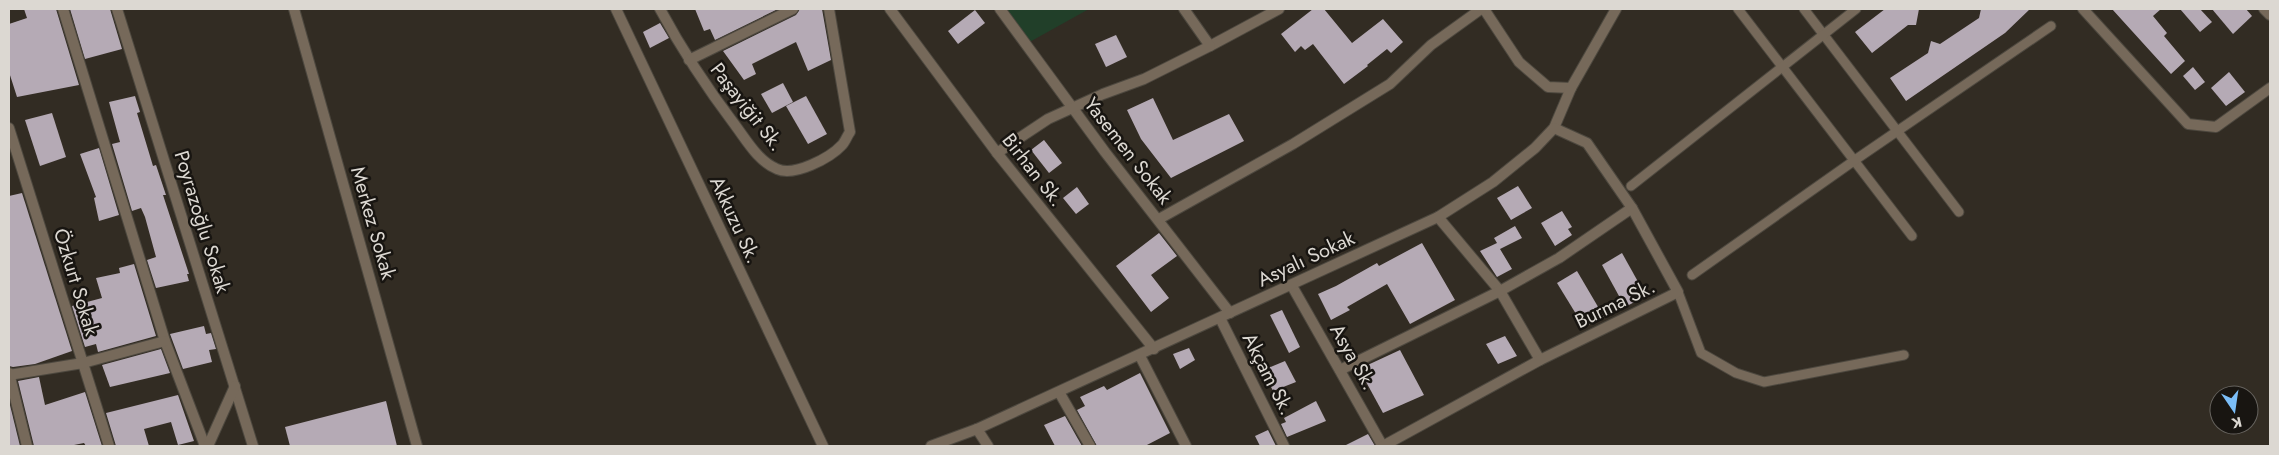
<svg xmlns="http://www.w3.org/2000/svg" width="2279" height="455" viewBox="0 0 2279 455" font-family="Jost,sans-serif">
<rect width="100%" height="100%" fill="#322c23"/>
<path fill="#213f29" d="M1000 9H1089L1026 44Z"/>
<g fill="#b5aab5">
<path d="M24 9H56L79 85 17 97 9 72V24L27 18Z"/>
<path d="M70 9H110L122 49 85 59Z"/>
<path d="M695 9H778L715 40 710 29 704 31Z"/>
<path d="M800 9H822L831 60 808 71 796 42 752 64 756 74 744 80 723 51 796 15Z"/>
<path d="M1313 9H1324L1352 43 1383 19 1403 42 1391 53 1387 49 1367 65 1368 66 1344 84 1313 44 1305 50 1301 46 1295 52 1281 34Z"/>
<path d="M1885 9H1919L1916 25H1908L1872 53 1855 32Z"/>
<path d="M1981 9H2030L2005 33 1906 101 1890 78 1928 53 1931 41 1940 44 1979 18Z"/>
<path d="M2112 9H2161L2153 16 2167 33 2164 36 2185 61 2171 74Z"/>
<path d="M2180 9H2200L2212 22 2200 32Z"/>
<path d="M2212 9H2246L2252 16 2233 34Z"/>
<path d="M975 10 985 23 958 44 948 31Z"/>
<path d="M660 23 669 38 650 48 643 32Z"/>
<path d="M1116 35 1127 57 1106 67 1095 44Z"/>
<path d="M2193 67 2205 82 2195 90 2183 76Z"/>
<path d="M2229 72 2245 92 2226 106 2211 88Z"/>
<path d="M783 83 793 102 772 113 761 94Z"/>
<path d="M135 96 140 112 137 113 153 166 156 165 166 195H163L189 274H187L189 281 156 288 147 260 156 257 145 217 141 208 132 211 112 144 120 142 109 102Z"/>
<path d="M806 96 827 134 808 144 786 106Z"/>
<path d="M1153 98 1173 140 1229 114 1244 141 1171 178 1141 139 1127 110Z"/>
<path d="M52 113 66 157 40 166 25 120Z"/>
<path d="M1044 140 1062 163 1049 173 1031 150Z"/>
<path d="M99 148 119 215 99 221 94 198 96 197 80 154Z"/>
<path d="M1518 186 1532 208 1511 220 1497 198Z"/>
<path d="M1077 187 1089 204 1076 214 1063 198Z"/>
<path d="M22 193 72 351 35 364 13 367 9 366V196Z"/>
<path d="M1562 211 1572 227 1568 229 1572 235 1555 246 1541 223Z"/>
<path d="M1515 226 1522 238 1500 249 1512 269 1497 277 1480 251 1497 243 1494 238Z"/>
<path d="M1159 233 1177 256 1151 275 1169 298 1151 312 1116 266Z"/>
<path d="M1422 243 1455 300 1410 324 1387 284 1347 307 1350 310 1331 320 1318 294 1336 286 1377 263 1379 266Z"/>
<path d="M1622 253 1646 296 1625 307 1602 265Z"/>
<path d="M134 264 156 336 98 352 96 344 85 347 72 306 102 298 96 278 120 273 119 268Z"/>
<path d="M1577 271 1604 317 1584 327 1557 283Z"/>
<path d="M1282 310 1300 347 1289 353 1270 315Z"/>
<path d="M204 326 206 334 211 333 216 349 209 350 212 362 183 369 170 334Z"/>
<path d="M1505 336 1517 356 1498 364 1486 344Z"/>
<path d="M1189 348 1195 360 1180 369 1173 354Z"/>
<path d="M161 349 170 373 110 387 102 365Z"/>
<path d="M1400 350 1424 395 1383 413 1359 369Z"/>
<path d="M1285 361 1296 382 1273 391 1263 370Z"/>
<path d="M1140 373 1170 433 1145 446H1097L1077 410 1085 406 1080 397 1104 386 1107 390Z"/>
<path d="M39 377 45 405 85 392 102 446H86L84 443 69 446H34L18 381Z"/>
<path d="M178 395 194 441 178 445 171 422 144 429 149 446H116L106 413Z"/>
<path d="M9 401 20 446H9Z"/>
<path d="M386 401 397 446H290L285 427Z"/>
<path d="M1316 401 1326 421 1287 437 1281 424 1286 422 1284 418Z"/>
<path d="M1065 416 1082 446H1055L1044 425Z"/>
<path d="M1268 430 1276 446H1260L1255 436Z"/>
<path d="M1368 434 1375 446H1344Z"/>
</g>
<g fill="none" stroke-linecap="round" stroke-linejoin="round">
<g stroke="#4d483f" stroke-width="11">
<g id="service">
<path d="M1738 9 1912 236"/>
<path d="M1804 9 1959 212"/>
<path d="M1631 186 1856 9"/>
<path d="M1692 275 1855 160 2051 26"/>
<path d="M1678 292 1701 353 1736 373 1764 382 1904 355"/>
</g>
</g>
<g stroke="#4d483f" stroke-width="12">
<g id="minor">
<path d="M63 9 165 341 205 446"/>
<path d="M117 9 253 446"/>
<path d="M294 9 417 446"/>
<path d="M616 9 823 446"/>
<path d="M660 9C682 50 707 88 735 125 747 141 758 161 777 169 794 177 830 158 842 145 845 142 847 136 850 132L829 9"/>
<path d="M890 9 997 153 1154 349"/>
<path d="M1000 9 1105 152 1230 313"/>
<path d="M1484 9 1519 62 1548 87 1571 88"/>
<path d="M2083 9 2188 124 2216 127 2270 88"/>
<path d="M2264 9 2270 15"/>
<path d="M1210 46 1279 9"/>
<path d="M689 60 793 9"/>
<path d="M9 128 109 446"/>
<path d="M997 153 1048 119 1103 94 1144 79 1210 46 1184 9"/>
<path d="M1438 217 1500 291 1540 360"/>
<path d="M1159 219 1293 144 1390 84 1431 45 1481 9"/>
<path d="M1292 286 1382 445"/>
<path d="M1220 318 1284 446"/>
<path d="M1140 356 1186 446"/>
<path d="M1340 370 1500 291 1559 258 1632 208"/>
<path d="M9 373 27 446"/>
<path d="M9 375 83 363 165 341"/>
<path d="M1059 392 1090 446"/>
<path d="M977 429 988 446"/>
<path d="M208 446 235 386"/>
<path d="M931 446 977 429 1438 217 1493 182 1535 148 1554 128 1571 88 1616 9"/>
<path d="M1383 446 1540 360 1678 292 1632 208 1587 143 1554 128"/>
</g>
</g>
<use href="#service" stroke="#76695a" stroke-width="9"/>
<use href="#minor" stroke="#76695a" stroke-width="10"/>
</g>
<g text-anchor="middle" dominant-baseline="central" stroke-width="5" stroke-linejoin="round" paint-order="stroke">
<g font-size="20" fill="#dcd8d2" stroke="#181511">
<text transform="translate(747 107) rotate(52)">Paşayiğit Sk.</text>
<text transform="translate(1128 151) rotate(52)">Yasemen Sokak</text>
<text transform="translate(1033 170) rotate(52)">Birhan Sk.</text>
<text transform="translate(735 220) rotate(65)">Akkuzu Sk.</text>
<text transform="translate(202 222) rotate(73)">Poyrazoğlu Sokak</text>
<text transform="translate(373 223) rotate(74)">Merkez Sokak</text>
<text transform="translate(1306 259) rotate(-25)">Asyalı Sokak</text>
<text transform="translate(76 282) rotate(73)">Özkurt Sokak</text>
<text transform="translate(1615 304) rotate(-26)">Burma Sk.</text>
<text transform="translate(1353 357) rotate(60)">Asya Sk.</text>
<text transform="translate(1268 374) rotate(63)">Akçam Sk.</text>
</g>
</g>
<rect width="2279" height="455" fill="none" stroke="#dcd8d2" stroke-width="20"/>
<g transform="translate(2234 410) rotate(167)"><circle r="24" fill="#181511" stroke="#66635e"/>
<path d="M0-4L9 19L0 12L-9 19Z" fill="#7bbef8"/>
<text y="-8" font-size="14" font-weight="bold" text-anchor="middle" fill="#dcd8d2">K</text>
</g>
</svg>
